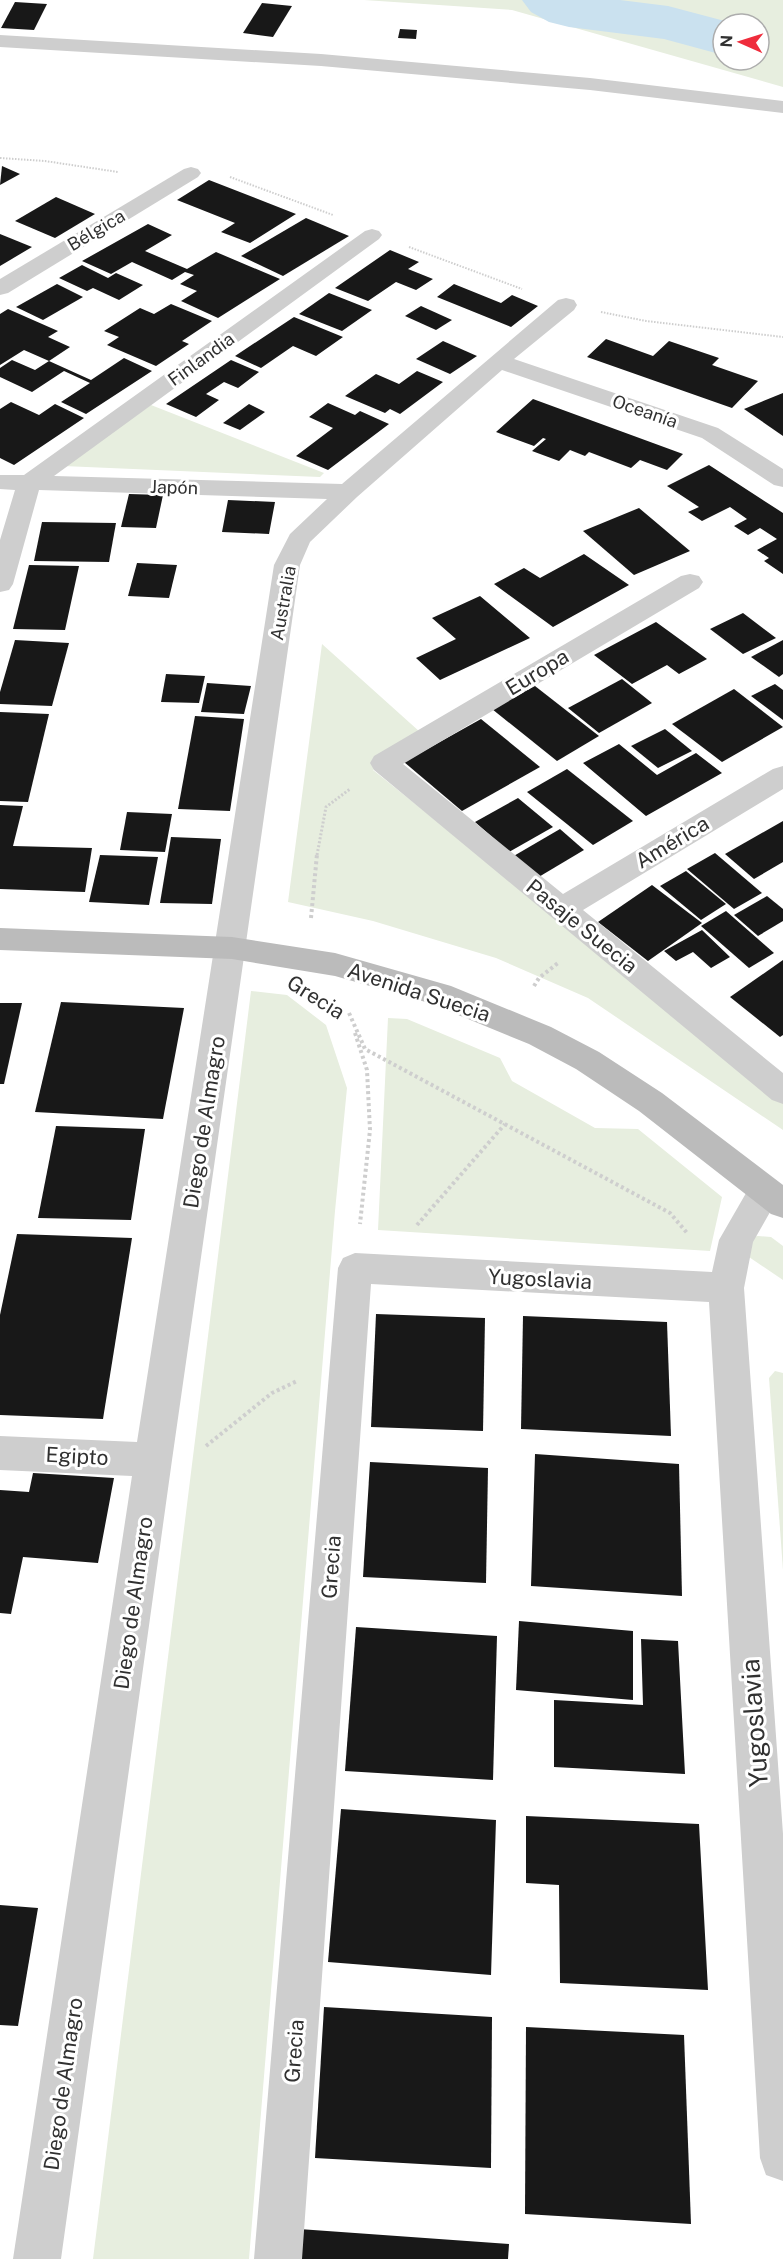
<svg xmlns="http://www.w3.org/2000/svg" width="783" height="2259" viewBox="0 0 783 2259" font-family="'Public Sans',sans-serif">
<rect width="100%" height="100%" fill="#fff"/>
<g fill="#e7eedf" fill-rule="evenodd">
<path d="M364 0H783V87L512 10ZM723 24H759V60H723Z"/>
<path d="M151 405 324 473 320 477 63 466Z"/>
<path d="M322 644 420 732 373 770 783 1099V1130L588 998 496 958 373 921 288 902Z"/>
<path d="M251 991 287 995 326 1025 347 1088 335 1211 249 2259H93Z"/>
<path d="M388 1018 407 1019 500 1058 512 1081 595 1128 638 1129 722 1197 710 1251 378 1230Z"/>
<path d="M758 1236 771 1237 783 1246V1280L746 1255 747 1238Z"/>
<path d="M775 1371 783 1373V1570L769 1378Z"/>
</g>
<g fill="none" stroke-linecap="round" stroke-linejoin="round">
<path fill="#cae1ef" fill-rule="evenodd" d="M522 0H620L668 6 736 24H723V55L664 39 569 27 549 22 531 12Z"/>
</g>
<g fill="#181818">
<path d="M15 2 47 4 34 30 1 28Z"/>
<path d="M262 3 292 6 273 37 243 33Z"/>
<path d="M400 29 417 30 416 39 398 38Z"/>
<path d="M2 166 20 174 0 185Z"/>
<path d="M209 180 296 214 250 243 221 232 235 223 177 200Z"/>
<path d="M56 197 95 214 55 238 15 221Z"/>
<path d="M306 218 349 236 283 276 241 256Z"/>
<path d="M148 224 172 235 145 251 187 269 216 252 280 279 218 318 181 301 197 291 180 284 194 275 185 272 172 280 132 262 111 274 82 261Z"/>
<path d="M0 234 32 247 0 266Z"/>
<path d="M390 250 419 262 408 269 433 279 416 290 396 282 368 301 335 288Z"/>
<path d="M82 265 108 278 116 273 143 285 119 300 93 288 87 291 59 278Z"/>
<path d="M57 284 83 297 43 320 16 307Z"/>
<path d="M454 284 501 303 512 295 538 306 511 327 437 297Z"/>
<path d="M329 293 372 310 342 331 299 314Z"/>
<path d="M171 304 212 321 182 341 189 344 156 366 107 345 119 337 104 331 140 308 154 314Z"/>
<path d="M421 306 452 320 436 330 405 316Z"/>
<path d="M8 309 58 331 48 337 70 347 49 361 24 350 0 365V314Z"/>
<path d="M294 317 343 337 316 356 293 346 261 368 235 356Z"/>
<path d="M606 339 653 356 669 341 719 358 712 365 758 381 732 408 587 357Z"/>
<path d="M443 341 477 356 450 374 416 359Z"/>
<path d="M124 358 152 371 86 414 61 402 90 383 64 371 32 392 0 377V368L12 360 35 370 49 361 91 380Z"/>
<path d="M231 360 259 372 238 388 224 382 206 394 219 400 196 417 166 404Z"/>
<path d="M417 371 443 382 400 414 390 409 385 413 345 396 376 374 399 384Z"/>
<path d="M783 393V436L744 409Z"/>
<path d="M533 399 683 454 667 470 640 460 631 468 589 452 585 456 570 450 559 461 532 451 546 439 543 438 534 446 496 432Z"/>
<path d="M11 402 39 415 55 404 84 418 14 465 0 458V409Z"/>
<path d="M328 403 355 415 360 411 389 424 328 470 296 456 333 428 309 417Z"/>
<path d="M249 404 265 412 240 430 223 423Z"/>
<path d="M709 465 783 513V574L764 561 769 558 757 550 777 539 760 528 748 535 734 526 747 519 730 507 702 521 688 512 699 507 667 486Z"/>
<path d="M129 494 163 495 156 528 121 527Z"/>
<path d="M228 500 275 502 269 534 222 532Z"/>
<path d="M639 508 690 551 634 575 583 531Z"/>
<path d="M42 522 116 523 109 562 34 561Z"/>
<path d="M584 554 629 585 553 627 494 584 524 568 540 578Z"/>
<path d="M137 563 177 565 169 598 128 596Z"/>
<path d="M29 565 79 566 65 630 13 629Z"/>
<path d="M480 596 530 638 440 680 416 658 456 639 432 618Z"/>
<path d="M743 613 776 638 743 654 710 629Z"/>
<path d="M656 622 707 659 679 674 667 665 632 684 594 655Z"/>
<path d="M15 640 69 643 52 706 0 704V692Z"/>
<path d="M783 640V674L779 677 751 657Z"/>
<path d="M166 674 205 676 199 703 161 702Z"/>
<path d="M622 679 652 703 599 733 568 708Z"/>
<path d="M207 683 251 686 244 714 201 712Z"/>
<path d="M775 684 783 690V720L751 696Z"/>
<path d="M535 686 599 736 557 761 492 709Z"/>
<path d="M734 689 783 727 722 762 672 724Z"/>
<path d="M0 712 49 714 28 802 0 801Z"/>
<path d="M195 716 244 719 230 811 178 809Z"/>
<path d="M481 719 540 767 462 811 404 762Z"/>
<path d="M665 729 692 751 658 768 631 746Z"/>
<path d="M619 744 657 775 696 753 722 773 646 816 583 763Z"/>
<path d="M567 769 633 821 593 845 527 792Z"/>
<path d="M518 798 553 827 509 852 475 822Z"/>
<path d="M0 805 23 806 13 846 92 848 85 892 0 889Z"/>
<path d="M127 812 172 814 165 852 120 850Z"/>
<path d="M783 821V862L754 879 725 854Z"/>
<path d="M560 829 584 850 537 878 512 857Z"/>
<path d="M171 837 221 839 212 904 160 903Z"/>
<path d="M715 853 762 893 734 909 687 869Z"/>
<path d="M100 855 158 857 149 905 89 902Z"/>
<path d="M686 871 726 904 701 920 660 886Z"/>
<path d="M652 885 702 923 648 961 598 922Z"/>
<path d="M767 896 783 909V921L758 936 734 915Z"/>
<path d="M726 911 774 953 749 968 701 926Z"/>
<path d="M702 930 730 957 711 968 693 952 676 961 664 951Z"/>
<path d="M783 960V1035L780 1037 730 997Z"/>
<path d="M61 1002 184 1008 163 1119 35 1112Z"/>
<path d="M0 1003H22L4 1084H0Z"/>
<path d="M56 1126 145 1129 131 1220 38 1218Z"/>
<path d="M17 1234 132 1238 103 1419 0 1415V1315Z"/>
<path d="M376 1314 485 1318 483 1431 371 1427Z"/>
<path d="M523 1316 667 1322 671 1436 521 1429Z"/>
<path d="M535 1454 679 1464 682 1596 531 1586Z"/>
<path d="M370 1462 488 1468 486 1583 363 1577Z"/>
<path d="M33 1473 114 1478 98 1563 23 1557 11 1614 0 1613V1490L29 1492Z"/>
<path d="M519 1621 633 1631V1700L516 1690Z"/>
<path d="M356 1627 497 1636 493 1780 345 1771Z"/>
<path d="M641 1639 678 1641 685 1774 554 1767V1700L643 1705Z"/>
<path d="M341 1809 496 1820 491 1975 328 1962Z"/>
<path d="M526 1816 699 1824 708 1990 560 1983 559 1885 526 1883Z"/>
<path d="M0 1905 38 1908 18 2026 0 2025Z"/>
<path d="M324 2007 492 2017 491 2168 315 2158Z"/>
<path d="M526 2027 684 2035 691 2224 525 2214Z"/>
<path d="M299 2229 509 2244 508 2259H297Z"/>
</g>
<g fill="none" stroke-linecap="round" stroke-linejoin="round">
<g stroke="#cecece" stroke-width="2" stroke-dasharray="1.5 1.5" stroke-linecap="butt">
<path d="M0 158 45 161 118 172"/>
<path d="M230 177 333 215"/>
<path d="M409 247 522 289"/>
<path d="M601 312 646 321 783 337"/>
</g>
<path stroke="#cecece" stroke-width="3" stroke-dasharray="2 2" stroke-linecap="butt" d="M317 855 326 807 350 789"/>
<g stroke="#cecece" stroke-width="4" stroke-dasharray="3 3" stroke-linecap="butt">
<path d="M311 918 317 854"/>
<path d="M534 986 539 978 558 963"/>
<path d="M349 1013 365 1049 670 1213 688 1234"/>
<path d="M355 1033 367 1070 370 1130 360 1224"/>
<path d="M417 1225 505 1124"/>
<path d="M206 1446 272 1393 297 1381"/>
</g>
<g fill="#cecece" fill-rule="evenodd">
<path d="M0 35 321 54 590 78 783 101V113L590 90 321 66 0 47Z"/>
<path d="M191 167 198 169 201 173 198 177 8 293 0 295V279L184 169Z"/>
<path d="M372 229 379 231 382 235 379 239 54 476 342 484 558 300 566 298 574 300 577 305 574 310 514 359 718 428 783 469V487L774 485 702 438 502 370 357 497 310 542 300 565 172 1460 61 2259H13L132 1476 0 1470V1436L137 1442 274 565 290 534 327 499 39 490 13 584 9 590 0 592V540L15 490 0 489V475H24L365 231Z"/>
<path d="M690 574 699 576 703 582 699 588 403 764 563 894 773 769 783 766V789L583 910 783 1073V1104L772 1100 374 770 370 763 374 756 681 576Z"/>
<path d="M765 1177 777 1181 782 1191 753 1242 744 1288 783 1834V2181L766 2175 760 2158 709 1302 371 1284 302 2259H254L338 1268 343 1258 355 1253 712 1272 719 1240 753 1181Z"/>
</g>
<path fill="#bbb" fill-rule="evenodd" d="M0 928 232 937 335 953 451 986 551 1027 599 1052 662 1093 783 1185V1218L771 1214 639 1111 576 1069 529 1044 429 1003 335 976 232 959 0 950Z"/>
</g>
<g text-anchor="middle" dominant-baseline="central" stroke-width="6" stroke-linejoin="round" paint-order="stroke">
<g font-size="18" fill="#313131" stroke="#fff">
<text transform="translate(96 230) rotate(-31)">Bélgica</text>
<text transform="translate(201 359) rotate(-36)">Finlandia</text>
<text transform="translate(645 411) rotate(19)">Oceanía</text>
<text transform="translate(174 487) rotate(2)">Japón</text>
<text transform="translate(283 603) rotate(-80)">Australia</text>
</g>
<g font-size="21" fill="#313131" stroke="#fff">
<text transform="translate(537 672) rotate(-31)">Europa</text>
<text transform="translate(672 842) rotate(-31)">América</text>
<text transform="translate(582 926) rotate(39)">Pasaje Suecia</text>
<text transform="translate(419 992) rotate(18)">Avenida Suecia</text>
<text transform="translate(316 997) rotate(32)">Grecia</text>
<text transform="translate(204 1122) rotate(-81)">Diego de Almagro</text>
<text transform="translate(540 1279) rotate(3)">Yugoslavia</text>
<text transform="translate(77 1456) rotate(3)">Egipto</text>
<text transform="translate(331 1567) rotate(-86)">Grecia</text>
<text transform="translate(133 1603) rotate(-82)">Diego de Almagro</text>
<text transform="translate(294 2051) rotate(-86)">Grecia</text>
<text transform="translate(63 2084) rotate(-82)">Diego de Almagro</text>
</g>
<g font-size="26" fill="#313131" stroke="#fff">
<text transform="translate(754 1723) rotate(-94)">Yugoslavia</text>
</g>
</g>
<g transform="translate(741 42) rotate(273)"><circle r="28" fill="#ffffff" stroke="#adadad" stroke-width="1.5"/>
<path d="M0-4.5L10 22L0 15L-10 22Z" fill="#ef2c3c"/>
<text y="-9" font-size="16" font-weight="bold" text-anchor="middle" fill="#313131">N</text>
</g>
</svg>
